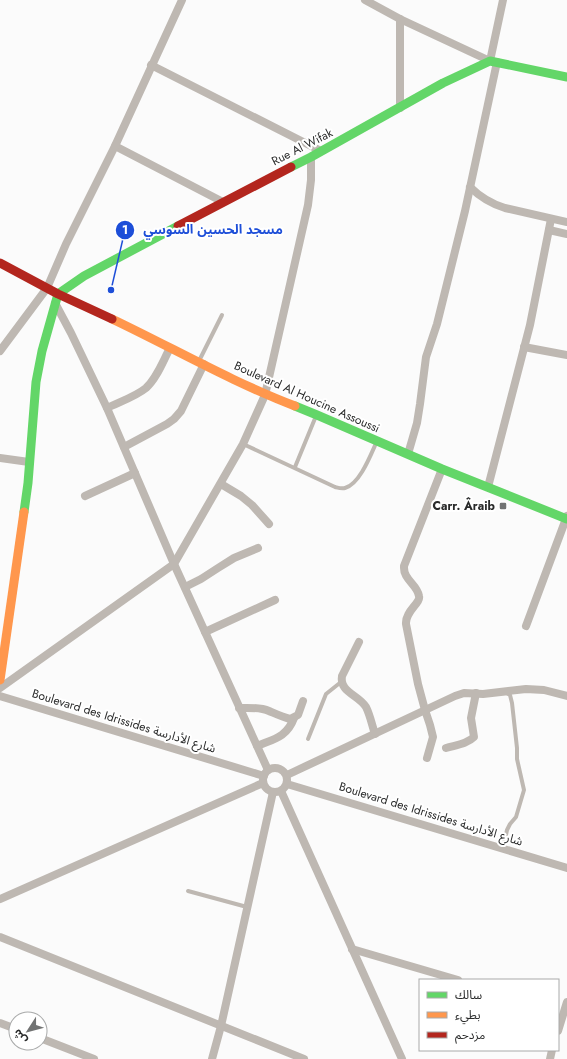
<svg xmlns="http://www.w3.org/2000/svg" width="567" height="1059" viewBox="0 0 567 1059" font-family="Jost,'Noto Sans Arabic',sans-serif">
<rect width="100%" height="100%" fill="#fbfbfb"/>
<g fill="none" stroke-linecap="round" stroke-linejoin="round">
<g stroke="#beb8b2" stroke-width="4">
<path d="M199 361 222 315"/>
<path d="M243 444 335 487C339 488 342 489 345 488 360 484 371 454 377 441"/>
<path d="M295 467 316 416"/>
<path d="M308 739 326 694 341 682"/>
<path d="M503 849 507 830 510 824 516 817 524 790 517 759V748L512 703 510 695 505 692"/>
<path d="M188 891 247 907"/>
</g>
<g stroke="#beb8b2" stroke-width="8">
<path d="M365 0 400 19 490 61 503 0"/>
<path d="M151 65 321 151"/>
<path d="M400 108V19"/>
<path d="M115 146 223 202"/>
<path d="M470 187C480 197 492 204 505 208L567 222"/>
<path d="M549 230 567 234"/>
<path d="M55 303 71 333 107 408 174 564 268 770"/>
<path d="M524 347 567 355"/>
<path d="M0 351 47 288 66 244 115 146 182 0"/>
<path d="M107 408C119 402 135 397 146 388 157 378 163 361 170 348"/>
<path d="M124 447 167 424 174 419 181 411 204 364"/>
<path d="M408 454 417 423 420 404 426 357 437 324 465 211 497 62"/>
<path d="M0 458 29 462"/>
<path d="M221 484 241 496 252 505 269 524"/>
<path d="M488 487 530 325 551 219"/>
<path d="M85 496 135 473"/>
<path d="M185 587 201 579 218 568 234 558 258 548"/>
<path d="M526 626 567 516"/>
<path d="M205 632 275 600"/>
<path d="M359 642 342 676C339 692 359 695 366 707 370 715 372 725 375 734"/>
<path d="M0 688 174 564 243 444 265 395 308 205 311 180V157"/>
<path d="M0 696 264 776"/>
<path d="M239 708C249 708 260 707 269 711 276 714 282 717 290 719L298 715 303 701"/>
<path d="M257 746C274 739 287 737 294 718"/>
<path d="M446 748C456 745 467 744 474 737L471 718 476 693"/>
<path d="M427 758 433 737 430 725 425 710 418 684 406 624C405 611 421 603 419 596 417 584 403 580 404 566L442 469"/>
<circle cx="275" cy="780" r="12"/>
<path d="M287 775 455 696 464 693 483 694 526 689 544 690 567 696"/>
<path d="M287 784 567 868"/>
<path d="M281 791 402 1059"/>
<path d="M0 899 263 783"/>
<path d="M0 937 304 1059"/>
<path d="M352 949 458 980"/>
<path d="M0 1023 16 1029"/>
<path d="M558 1031 567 1002"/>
<path d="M40 1038 94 1059"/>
<path d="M212 1059 221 1026 273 792"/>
<path d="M550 1059 552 1050"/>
</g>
<g stroke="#63d668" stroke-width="9">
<path d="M291 167 311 157 443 83 490 61 567 77"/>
<path d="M295 406 317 415 442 469 567 519"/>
<path d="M24 512 28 483 36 382 42 351 58 294 84 276 178 226"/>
</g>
<g stroke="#ff974d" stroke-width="9">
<path d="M112 319C173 348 232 382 295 406"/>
<path d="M0 680 24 512"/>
</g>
<g stroke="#b3261e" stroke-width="9">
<path d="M178 226 291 167"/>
<path d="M0 263 58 294 112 319"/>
</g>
</g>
<rect fill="#727373" stroke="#fff" stroke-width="1.5" x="499" y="502" width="8" height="8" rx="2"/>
<g text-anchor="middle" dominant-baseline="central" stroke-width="4" stroke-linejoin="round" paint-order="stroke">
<g font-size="12" fill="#292a2a" stroke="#fff">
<text transform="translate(302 147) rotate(-27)">Rue Al Wifak</text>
<text transform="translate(307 397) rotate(24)">Boulevard Al Houcine Assoussi</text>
<text transform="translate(124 721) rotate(17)">Boulevard des Idrissides شارع الأدارسة</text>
<text transform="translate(431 814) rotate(17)">Boulevard des Idrissides شارع الأدارسة</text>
</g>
<g font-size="12" font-weight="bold" fill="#292a2a" stroke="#fff" text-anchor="end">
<text x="495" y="506">Carr. Âraib</text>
</g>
</g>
<path fill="none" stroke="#1d4ed8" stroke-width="1.5" d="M111 290L125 230"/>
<g fill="#1d4ed8" stroke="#fff" stroke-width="1.5">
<circle cx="111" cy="290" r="4"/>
<circle cx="125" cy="230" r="10"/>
</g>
<g font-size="12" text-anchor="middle" font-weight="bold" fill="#fff">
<text x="125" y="234">1</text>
</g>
<g font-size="13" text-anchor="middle" font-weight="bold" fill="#1d4ed8" stroke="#fff" stroke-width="4" stroke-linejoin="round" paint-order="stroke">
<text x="213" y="234">مسجد الحسين السوسي</text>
</g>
<rect x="419" y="979" width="140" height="72" fill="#ffffff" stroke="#a9aaaa"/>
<rect x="427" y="992" width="20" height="6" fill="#63d668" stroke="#a9aaaa"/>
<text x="455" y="999" font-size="12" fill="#292a2a">سالك</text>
<rect x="427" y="1012" width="20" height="6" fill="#ff974d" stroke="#a9aaaa"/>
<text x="455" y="1019" font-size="12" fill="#292a2a">بطيء</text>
<rect x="427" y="1032" width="20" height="6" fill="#b3261e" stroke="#a9aaaa"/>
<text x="455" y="1039" font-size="12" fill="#292a2a">مزدحم</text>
<g transform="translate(28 1031) rotate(234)"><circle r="19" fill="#ffffff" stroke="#a9aaaa"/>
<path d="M0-3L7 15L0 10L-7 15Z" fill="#727373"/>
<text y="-6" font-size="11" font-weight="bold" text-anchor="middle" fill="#292a2a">ش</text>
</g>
</svg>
